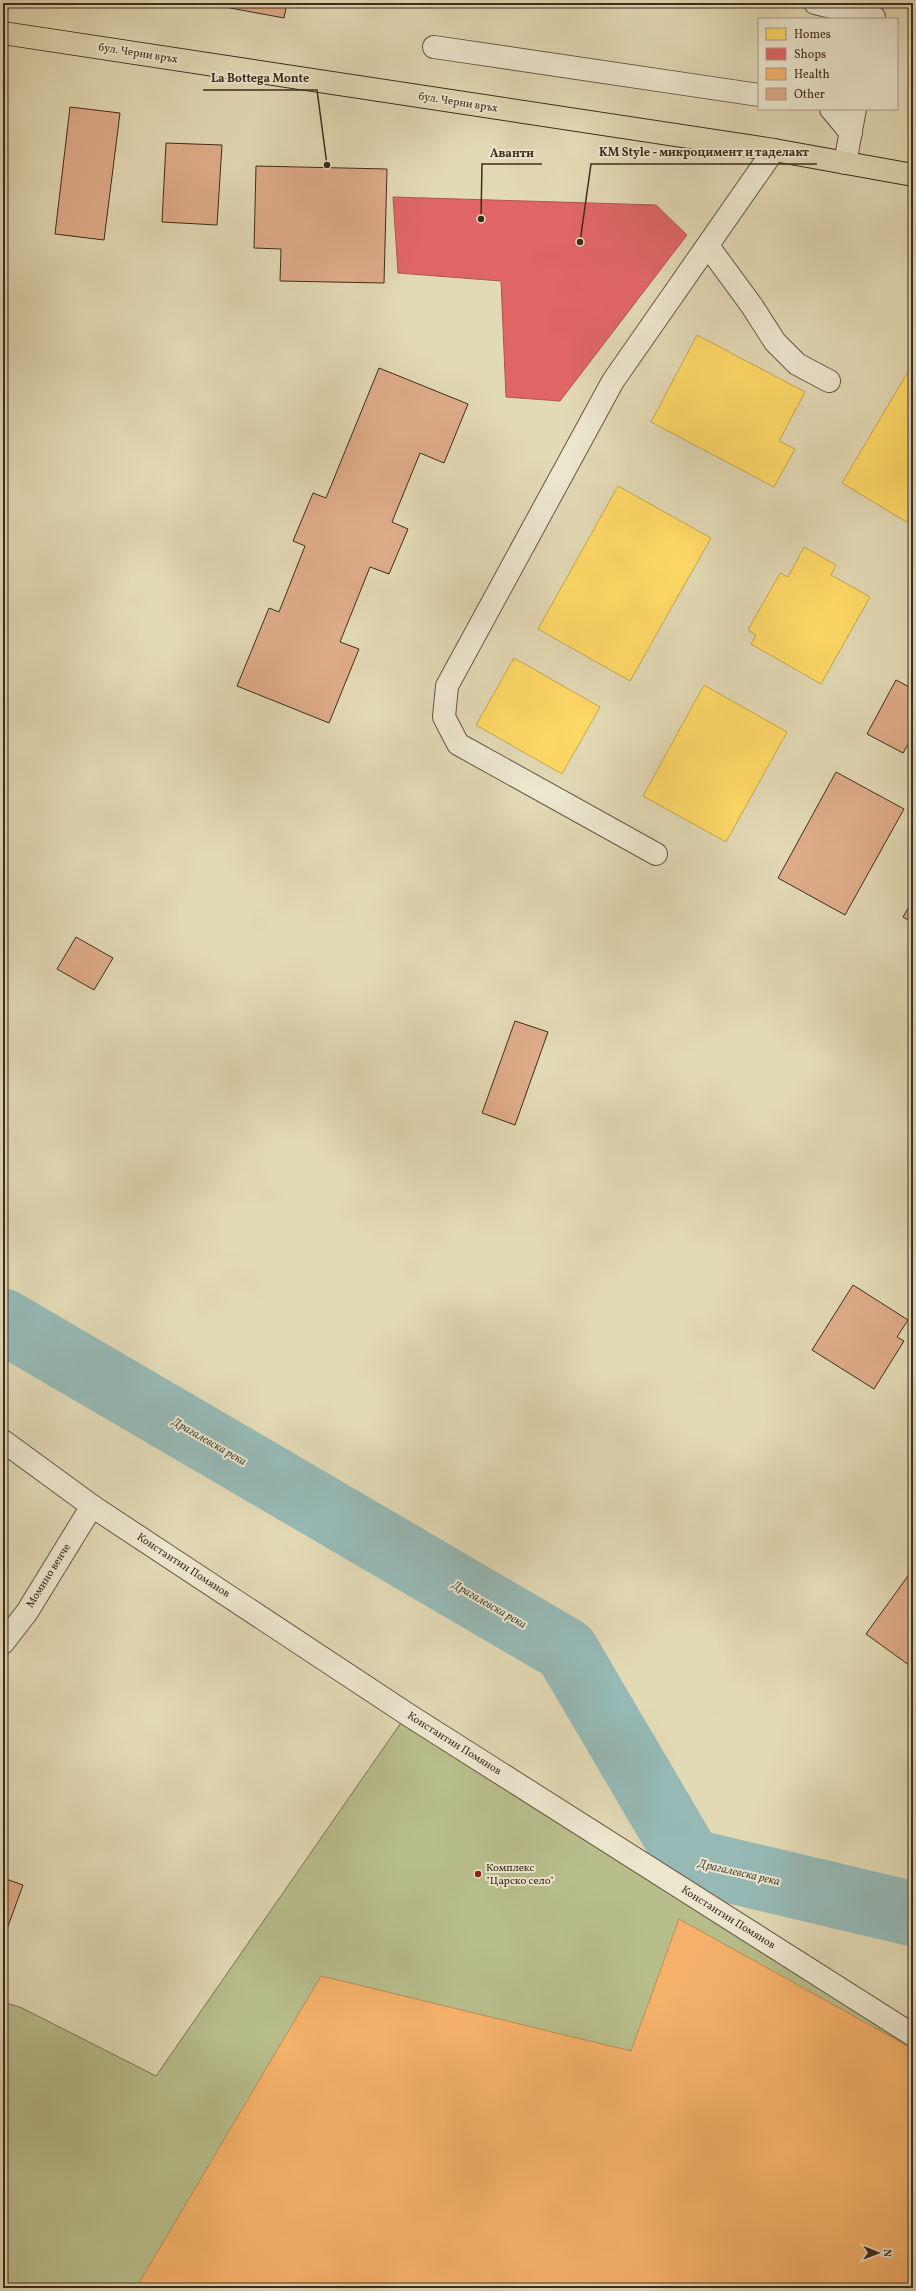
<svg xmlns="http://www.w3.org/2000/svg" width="916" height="2291" viewBox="0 0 916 2291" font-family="Vollkorn,serif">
<rect width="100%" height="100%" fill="#e2d9b5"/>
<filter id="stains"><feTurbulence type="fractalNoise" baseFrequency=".005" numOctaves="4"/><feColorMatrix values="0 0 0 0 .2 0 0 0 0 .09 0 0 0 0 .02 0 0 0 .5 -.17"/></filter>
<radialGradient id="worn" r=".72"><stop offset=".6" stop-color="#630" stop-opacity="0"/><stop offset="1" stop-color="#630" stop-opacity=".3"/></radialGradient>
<path fill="#b7be8b" stroke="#7a7554" d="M407 1714 913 2035V2288H3V2002L22 2008 156 2076Z"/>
<g fill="#ffd966" stroke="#c5a550">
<path d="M697 335 805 392 779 441 795 449 774 487 651 422Z"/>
<path d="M909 370 913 372V526L842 483Z"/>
<path d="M618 486 711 538 630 681 538 629Z"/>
<path d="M804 547 836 565 831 575 870 597 821 684 751 644 756 635 748 630 780 573 788 577Z"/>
<path d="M514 658 600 707 562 774 476 725Z"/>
<path d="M704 685 787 732 726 842 643 796Z"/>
</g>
<path fill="#e06666" stroke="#af5550" d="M393 197 656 205 687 235 560 401 506 397 501 281 398 273Z"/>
<path fill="#f6b26b" stroke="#be8a53" d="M679 1919 913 2049V2288H136L321 1976 631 2051Z"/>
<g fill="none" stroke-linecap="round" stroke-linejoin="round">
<path stroke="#96b9b5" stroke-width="65" d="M3 1321 566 1650 690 1861 913 1914"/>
</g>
<g fill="#dfac89" stroke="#3d2c1c">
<path d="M214 3H287L284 18 214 5Z"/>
<path d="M70 107 120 113 104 240 55 234Z"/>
<path d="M166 143 222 145 217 225 162 222Z"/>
<path d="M256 166 387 169 384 283 280 281 281 249 254 248Z"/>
<path d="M379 368 468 404 444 463 420 453 392 522 408 529 389 574 370 567 340 642 359 649 329 723 237 686 269 608 279 612 305 546 293 541 313 493 326 498Z"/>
<path d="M896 680 913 689V736L903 753 867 734Z"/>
<path d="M836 772 904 809 845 915 778 878Z"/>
<path d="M913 900V923L903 917Z"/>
<path d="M76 937 113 958 94 990 57 969Z"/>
<path d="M515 1021 548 1032 515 1125 482 1113Z"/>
<path d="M853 1285 908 1320 897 1337 904 1341 874 1389 812 1350Z"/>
<path d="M913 1569V1668L866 1634Z"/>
<path d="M3 1878 23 1885 3 1940Z"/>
</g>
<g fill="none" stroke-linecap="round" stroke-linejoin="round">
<g stroke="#665742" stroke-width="24">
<g id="minor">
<path d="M815 3 874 17V19"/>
<path d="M434 47 759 95"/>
<path d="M831 109 851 133"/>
<path d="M845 163 855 109"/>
<path d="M708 246 752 306 775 342 797 364 829 381"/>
<path d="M656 854 458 744 444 717 447 686 613 381 774 150"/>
<path d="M3 1441 92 1506 407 1714 913 2035"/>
<path d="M3 1643 27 1612 92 1506"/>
</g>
</g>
<g stroke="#3d2c1c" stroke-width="24">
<path id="major" d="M3 33 774 150 913 175"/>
</g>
<use href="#minor" stroke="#ece6cf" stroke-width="22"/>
<use href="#major" stroke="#e2d9b5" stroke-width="22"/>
</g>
<circle fill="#8f2418" stroke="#ece6cf" stroke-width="1.5" cx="478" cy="1874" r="4"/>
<g text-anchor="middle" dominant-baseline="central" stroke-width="4" stroke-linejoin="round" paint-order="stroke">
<g font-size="11" fill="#3d2c1c" stroke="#ece6cf">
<text transform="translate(138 54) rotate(9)">бул. Черни връх</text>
<text transform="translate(458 103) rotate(9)">бул. Черни връх</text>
<text transform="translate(183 1566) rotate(33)">Константин Помянов</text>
<text transform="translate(49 1576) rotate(-58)">Момино венче</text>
<text transform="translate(454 1744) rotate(32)">Константин Помянов</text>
<text transform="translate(728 1918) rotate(32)">Константин Помянов</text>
</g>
<g font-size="11" fill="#3d2c1c" stroke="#ece6cf" text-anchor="start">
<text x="486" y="1868">Комплекс<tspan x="486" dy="13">"Царско село"</tspan></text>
</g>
<g font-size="12" font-style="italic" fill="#534f42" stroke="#ece6cf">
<text transform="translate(209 1442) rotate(30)">Драгалевска река</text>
<text transform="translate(489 1605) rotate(30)">Драгалевска река</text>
<text transform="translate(739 1873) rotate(13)">Драгалевска река</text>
</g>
</g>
<path fill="none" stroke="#3d2c1c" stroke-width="1.5" d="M327 165L317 90H203M580 242L591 164H817M481 219L482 164H542"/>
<g fill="#3d2c1c" stroke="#ece6cf" stroke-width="1.5">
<circle cx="327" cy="165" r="4"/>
<circle cx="580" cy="242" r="4"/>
<circle cx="481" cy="219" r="4"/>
</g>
<g font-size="12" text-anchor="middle" font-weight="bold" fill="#3d2c1c" stroke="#ece6cf" stroke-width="4" stroke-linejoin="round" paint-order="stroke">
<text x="260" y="82">La Bottega Monte</text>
<text x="704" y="156">KM Style - микроцимент и таделакт</text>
<text x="512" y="157">Аванти</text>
</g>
<rect width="916" height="2291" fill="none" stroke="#e2d9b5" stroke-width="16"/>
<rect x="4" y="4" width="908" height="2283" fill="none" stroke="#3d2c1c" stroke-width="2"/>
<rect x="8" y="8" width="900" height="2275" fill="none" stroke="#3d2c1c"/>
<rect x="758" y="18" width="140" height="92" fill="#ece6cf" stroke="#a69c87"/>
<rect x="766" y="28" width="20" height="12" fill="#ffd966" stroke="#a69c87"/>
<text x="794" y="38" font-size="12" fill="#3d2c1c">Homes</text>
<rect x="766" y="48" width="20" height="12" fill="#e06666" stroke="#a69c87"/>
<text x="794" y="58" font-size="12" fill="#3d2c1c">Shops</text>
<rect x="766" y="68" width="20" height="12" fill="#f6b26b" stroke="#a69c87"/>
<text x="794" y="78" font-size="12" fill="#3d2c1c">Health</text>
<rect x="766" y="88" width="20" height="12" fill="#dfac89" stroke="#a69c87"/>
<text x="794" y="98" font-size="12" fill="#3d2c1c">Other</text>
<g transform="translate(878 2253) rotate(91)" stroke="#ece6cf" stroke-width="3" paint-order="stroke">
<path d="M0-3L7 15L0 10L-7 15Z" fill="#3d2c1c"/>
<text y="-6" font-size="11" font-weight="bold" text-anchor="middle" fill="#3d2c1c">N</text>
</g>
<rect width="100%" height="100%" filter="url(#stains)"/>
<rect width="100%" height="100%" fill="url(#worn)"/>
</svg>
